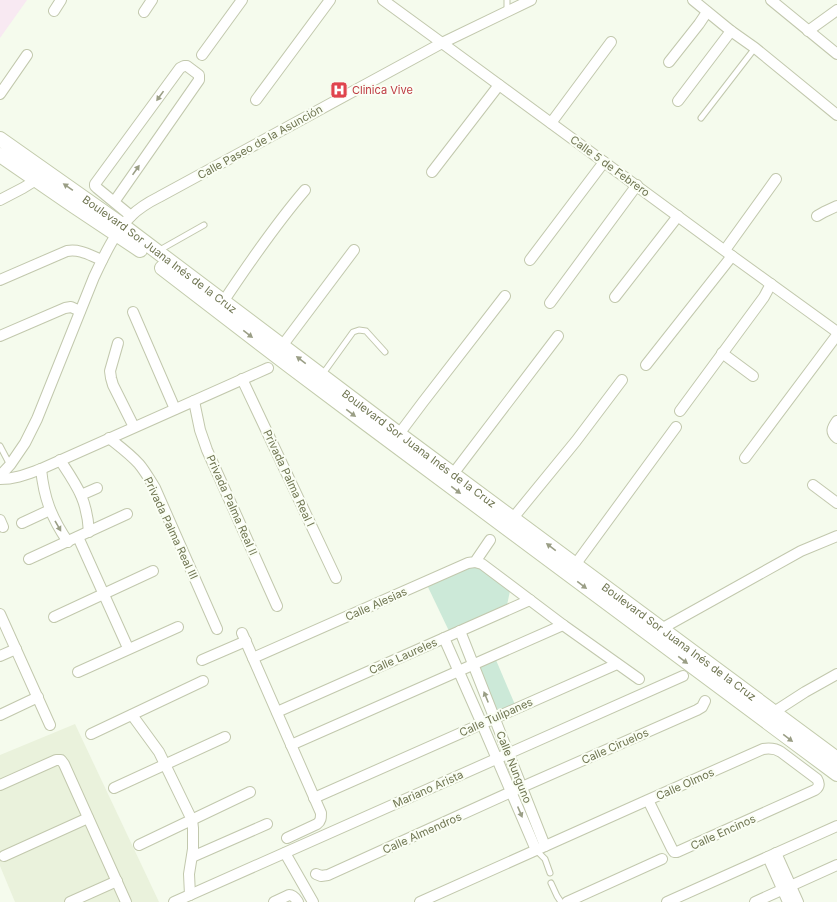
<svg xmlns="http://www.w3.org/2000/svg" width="837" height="902" viewBox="0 0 837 902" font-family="Inter,sans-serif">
<rect width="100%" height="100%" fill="#f5fbed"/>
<path fill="#eaf2dc" d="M75 724 159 902H15L0 866V755Z"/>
<path fill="#f8e9f2" d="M0 0H27L0 38Z"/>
<g fill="#cce9d8">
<path d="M473 564 510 591 507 605 449 631 427 585Z"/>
<path d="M496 660 516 707 496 715 476 668Z"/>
</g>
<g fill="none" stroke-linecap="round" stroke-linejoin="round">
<g stroke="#c2c8ad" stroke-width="7">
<g id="lane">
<path d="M507 0V12"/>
<path d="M701 118 755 48"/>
<path d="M158 251 204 225"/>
<path d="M322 375 353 332 359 330 366 331 385 352"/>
<path d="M0 446 10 465"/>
<path d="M536 850 545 859 550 873"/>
<path d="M551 883 557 896 561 902"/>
</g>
</g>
<g stroke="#c2c8ad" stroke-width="12">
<g id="street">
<path d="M383 0 442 43 732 256 837 332"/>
<path d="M693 0 731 31 755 48 837 115"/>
<path d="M771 0 837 54"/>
<path d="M54 11 61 0"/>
<path d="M144 12 152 0"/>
<path d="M808 31 837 10"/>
<path d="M202 55 242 0"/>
<path d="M669 62 699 24 707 12"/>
<path d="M0 94 27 55"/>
<path d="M256 100 330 0"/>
<path d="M678 101 731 31"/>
<path d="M551 123 611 42"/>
<path d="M432 172 499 85"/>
<path d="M0 200 23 188 36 180"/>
<path d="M114 202 199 80V75L187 66H184L180 68 95 184V186L97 188 131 216"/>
<path d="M817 216 824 212 837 206"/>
<path d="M725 250 776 179"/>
<path d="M530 260 604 162"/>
<path d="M0 280 67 251C81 249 89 255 102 260"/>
<path d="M615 297 678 216"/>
<path d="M223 302C249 263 275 225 305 190"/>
<path d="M550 303 637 185"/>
<path d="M133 312 175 409"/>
<path d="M0 336 65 308 71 307 80 311"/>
<path d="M118 343 110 371 111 378 113 385 134 427"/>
<path d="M282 346 354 250"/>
<path d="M722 353 753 376"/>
<path d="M646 365 732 256"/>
<path d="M242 379 336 578"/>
<path d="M194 401 200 430 207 450 277 606"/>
<path d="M680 411 764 297 771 284"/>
<path d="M837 421C832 428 830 432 837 438"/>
<path d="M399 434 423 402 505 296"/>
<path d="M109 438C119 446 130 454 139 464 145 471 150 480 155 488L217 629"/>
<path d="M745 458 837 335"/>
<path d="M60 460C77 486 87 499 89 532"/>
<path d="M41 469C44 498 51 517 68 542"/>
<path d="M453 474 558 336"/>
<path d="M0 476 10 465 25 443 37 419 94 277C103 258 116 230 131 216 139 208 149 202 159 197L442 43 531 0"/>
<path d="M0 479C16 479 27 474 41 469L268 368"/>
<path d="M813 485 837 503"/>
<path d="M81 495 97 488"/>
<path d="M513 518 576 441 622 380"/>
<path d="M0 520 3 527"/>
<path d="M22 523 50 510"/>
<path d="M78 537 128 648"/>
<path d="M29 559 127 514"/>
<path d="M475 562 482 564 563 625 639 679"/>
<path d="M575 565 676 427"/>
<path d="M0 614 50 725"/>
<path d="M54 617 153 571"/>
<path d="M661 629 801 551 837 536"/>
<path d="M460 631 545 846"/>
<path d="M242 633 321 813C321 818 321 821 317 824L287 838"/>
<path d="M444 638 482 724 536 850"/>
<path d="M0 656 16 649"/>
<path d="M253 658 468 563 475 562 490 540"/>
<path d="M202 660 246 641"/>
<path d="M78 672 178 627"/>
<path d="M277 712 530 600"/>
<path d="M774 712 805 692 837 674"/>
<path d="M0 715 38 697"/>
<path d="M132 715 159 752 192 820 193 828V849L189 874 190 895"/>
<path d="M91 734 203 681"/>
<path d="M291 745 563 625"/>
<path d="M0 785 56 760H61L64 764 126 902"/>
<path d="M114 788 225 737"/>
<path d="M314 798 617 664"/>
<path d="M139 845 250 792"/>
<path d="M285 853 313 902"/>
<path d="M776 853 798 902"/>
<path d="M4 856 88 818"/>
<path d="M192 857 267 824"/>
<path d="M768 857 788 902"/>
<path d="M316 874 321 876 328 875 522 787 697 710 702 707 705 701"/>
<path d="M70 902 117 881"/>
<path d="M174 902 683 676"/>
<path d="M274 902 289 895C294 895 296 899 298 902"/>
<path d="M420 902 648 800 763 749C770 748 775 748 781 752L817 779C820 784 819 787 815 790L677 852H674L672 849 648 800"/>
<path d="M567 902 662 859"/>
<path d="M667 902 837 826"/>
<path d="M755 902 837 865"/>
</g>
</g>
<g stroke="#c3cbac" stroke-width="16">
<g id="secondary">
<path id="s1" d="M0 139 122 225 399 434 837 759"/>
<path d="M0 155 74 206 140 250"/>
<path d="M162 268 291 367 367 424 837 774"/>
</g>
</g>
<use href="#lane" stroke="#fff" stroke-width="5"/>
<use href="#street" stroke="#fff" stroke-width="10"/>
<use href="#secondary" stroke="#fff" stroke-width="14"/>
</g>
<defs><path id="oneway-solid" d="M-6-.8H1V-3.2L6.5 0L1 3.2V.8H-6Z"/></defs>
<g fill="#9a9e85">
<use href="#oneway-solid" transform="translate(160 96) rotate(126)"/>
<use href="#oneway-solid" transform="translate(136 170) rotate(-55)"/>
<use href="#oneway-solid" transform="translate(68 187) rotate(-145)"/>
<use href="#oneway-solid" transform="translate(248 334) rotate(38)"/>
<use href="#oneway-solid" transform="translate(301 360) rotate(-143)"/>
<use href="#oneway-solid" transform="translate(351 413) rotate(37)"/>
<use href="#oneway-solid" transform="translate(456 490) rotate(37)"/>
<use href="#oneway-solid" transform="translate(58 526) rotate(60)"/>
<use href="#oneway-solid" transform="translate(551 547) rotate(-143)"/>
<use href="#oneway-solid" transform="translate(582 585) rotate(37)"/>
<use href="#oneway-solid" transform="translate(683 660) rotate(37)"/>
<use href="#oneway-solid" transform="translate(486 697) rotate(-112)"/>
<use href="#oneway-solid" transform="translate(788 738) rotate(37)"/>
<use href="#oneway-solid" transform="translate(520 812) rotate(67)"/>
</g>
<defs>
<g id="hospital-square" transform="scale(0.9)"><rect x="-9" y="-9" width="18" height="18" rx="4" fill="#e0444e" stroke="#fafef4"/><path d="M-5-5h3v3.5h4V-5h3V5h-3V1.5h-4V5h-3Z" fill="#fff"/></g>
</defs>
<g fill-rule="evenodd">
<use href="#hospital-square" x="339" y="90"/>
</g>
<g text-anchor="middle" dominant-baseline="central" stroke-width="4" stroke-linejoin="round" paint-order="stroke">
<g font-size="11" fill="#be3a42" stroke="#fafef4" text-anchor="start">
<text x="352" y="90">Clinica Vive</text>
</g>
<g font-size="11" fill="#6f7551" stroke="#fafef4">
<text transform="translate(260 142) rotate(-29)">Calle Paseo de la Asunción</text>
<text transform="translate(610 166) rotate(36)">Calle 5 de Febrero</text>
<text stroke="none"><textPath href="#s1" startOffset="197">Boulevard Sor Juana Inés de la Cruz</textPath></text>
<text stroke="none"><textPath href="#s1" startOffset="521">Boulevard Sor Juana Inés de la Cruz</textPath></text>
<text transform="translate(289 478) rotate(65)">Privada Palma Real I</text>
<text transform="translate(232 505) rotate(66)">Privada Palma Real II</text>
<text transform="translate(171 528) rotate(65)">Privada Palma Real III</text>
<text transform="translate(376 604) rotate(-24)">Calle Alesias</text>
<text stroke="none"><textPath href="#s1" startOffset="845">Boulevard Sor Juana Inés de la Cruz</textPath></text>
<text transform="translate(403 656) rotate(-24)">Calle Laureles</text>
<text transform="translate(496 717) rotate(-24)">Calle Tulipanes</text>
<text transform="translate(615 746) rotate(-24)">Calle Ciruelos</text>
<text transform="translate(514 767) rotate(68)">Calle Nunguno</text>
<text transform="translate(685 784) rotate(-24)">Calle Olmos</text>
<text transform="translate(428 789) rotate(-24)">Mariano Arista</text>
<text transform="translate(723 832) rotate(-24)">Calle Encinos</text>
<text transform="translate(422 833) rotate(-24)">Calle Almendros</text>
</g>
</g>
</svg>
